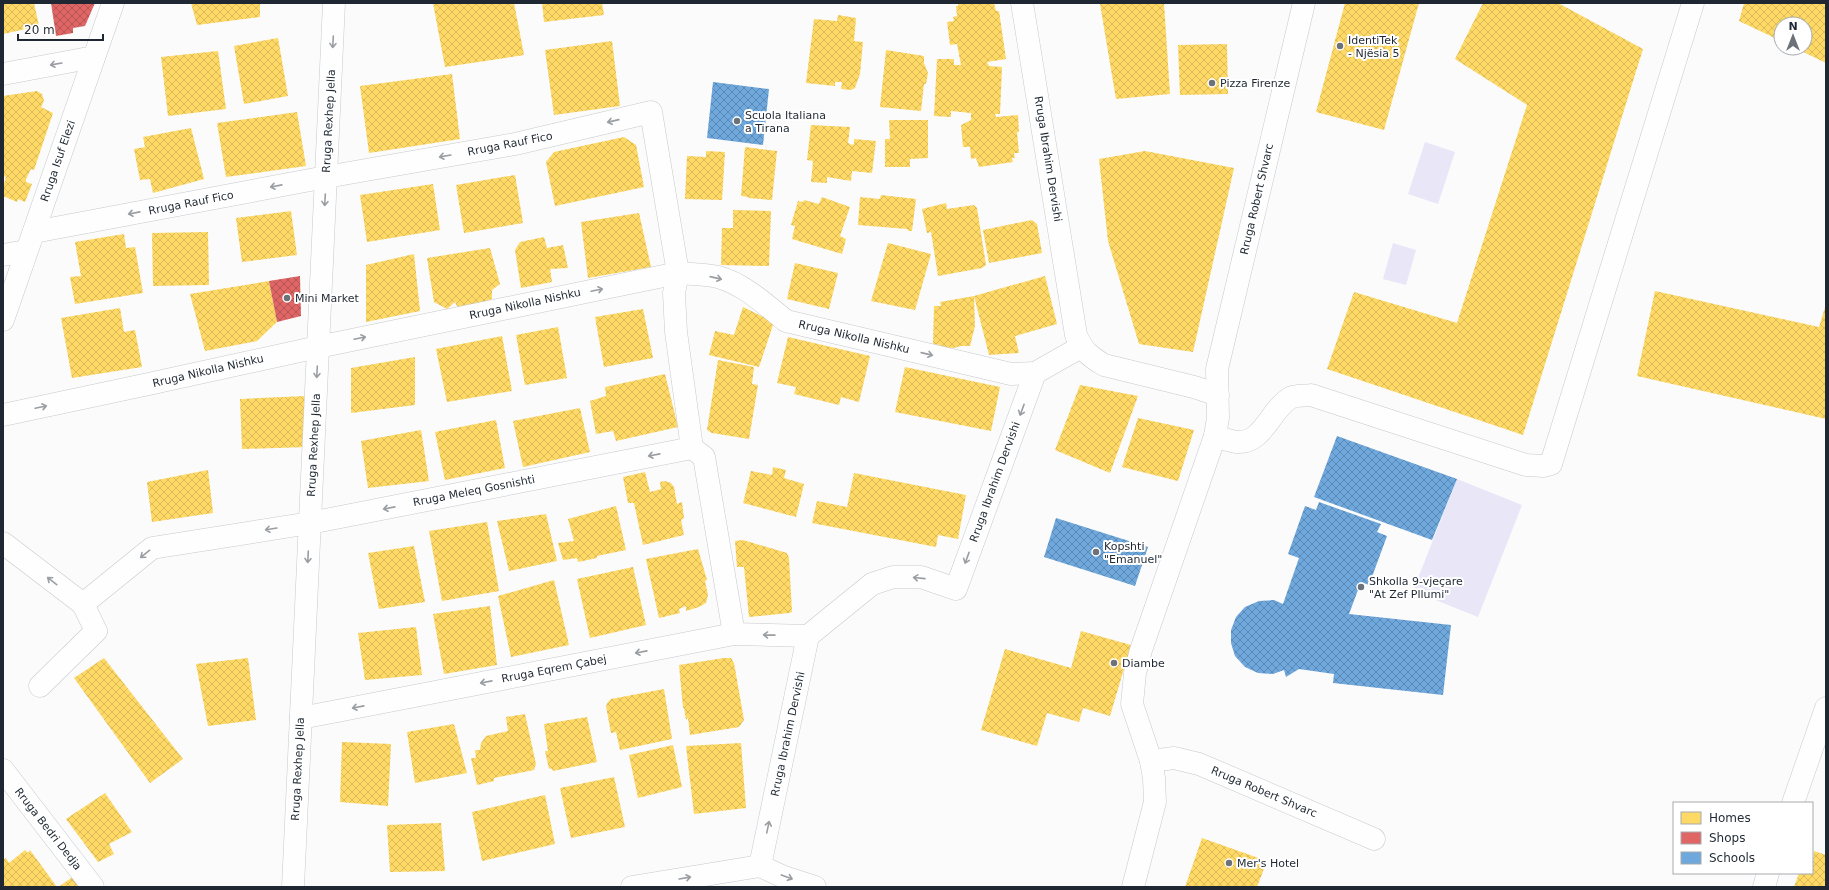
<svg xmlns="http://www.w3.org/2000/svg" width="1829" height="890" viewBox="0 0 1829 890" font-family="'DejaVu Sans',sans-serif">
<defs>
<pattern id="homes-cross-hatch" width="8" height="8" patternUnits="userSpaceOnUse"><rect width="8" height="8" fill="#ffd966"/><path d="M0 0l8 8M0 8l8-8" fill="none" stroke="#daba59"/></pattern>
<pattern id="shops-cross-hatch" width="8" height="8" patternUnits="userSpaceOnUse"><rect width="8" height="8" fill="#e06666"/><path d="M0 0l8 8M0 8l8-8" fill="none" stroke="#b55455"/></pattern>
<pattern id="schools-cross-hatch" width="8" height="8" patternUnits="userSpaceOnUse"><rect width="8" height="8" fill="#6fa8dc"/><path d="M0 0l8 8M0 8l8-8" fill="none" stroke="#5b89b3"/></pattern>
</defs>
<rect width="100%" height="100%" fill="#fbfbfb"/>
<g fill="#e9e6f8">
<path d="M1425 142 1455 152 1438 204 1408 194Z"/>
<path d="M1393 243 1416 250 1406 285 1383 279Z"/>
<path d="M1457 479 1522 505 1478 617 1413 591Z"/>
</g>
<g fill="url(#homes-cross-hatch)">
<path d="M3 3H34L39 26 3 34Z"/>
<path d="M191 3H260V17L197 25Z"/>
<path d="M433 3H514L524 55 445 67Z"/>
<path d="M542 3H602L604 15 544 22Z"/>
<path d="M958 3H994L996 11H999L1006 59 987 62 989 66 1002 67 1000 114H995L996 117 1018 115 1019 132H1017L1019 153H1014L1015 158H1012L1013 162 979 167 976 158 971 159 970 147H963L961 125 971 120V113L951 111V117L934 116 937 59H954V65H961L957 44 950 45 947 22 954 21 953 17 957 16 956 6H958Z"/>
<path d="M1109 3H1164L1170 94 1116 99 1100 4Z"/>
<path d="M1345 3H1419L1384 130 1316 112Z"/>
<path d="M1483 3H1558L1643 49 1523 435 1327 369 1354 292 1457 323 1527 105 1455 59Z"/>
<path d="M1744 3H1826V63L1795 48H1805V24H1781V41L1739 21Z"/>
<path d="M838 15 856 18 854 41 863 42 860 74 855 88 851 90 841 89 842 82H835V86L806 83 814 19 837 21Z"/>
<path d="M278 38 288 96 244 104 234 46Z"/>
<path d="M612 41 620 106 554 115 545 50Z"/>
<path d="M1227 44 1228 94 1180 95 1178 45Z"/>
<path d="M886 50 924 56V63L928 73 926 84H924L921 111 880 107Z"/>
<path d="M218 51 226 109 168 116 161 57Z"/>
<path d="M452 74 460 139 369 153 360 86Z"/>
<path d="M37 91 42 94 44 101 41 107 53 113 34 170 31 169 26 179V182L32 184 25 202 18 199 17 202 3 196V187L6 177 3 176V96Z"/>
<path d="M297 112 306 166 226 177 217 123Z"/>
<path d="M889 120H928V158L910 159V167H885V139H890Z"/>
<path d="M811 125 850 127 848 143 852 145 854 144V139L876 141 872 173 852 171 851 181 827 177V183L811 182 813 161 807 160Z"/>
<path d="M191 128 204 179 153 193 150 179 140 180 134 149 145 147 143 137Z"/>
<path d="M624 137 636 145 644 187 555 206 546 162 554 152Z"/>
<path d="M745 147 777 151 772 200 748 198 749 197 741 196Z"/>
<path d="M706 151 725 152 722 200 685 199 687 156 706 157Z"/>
<path d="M1145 151 1234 168 1193 352 1139 344 1108 241 1099 159Z"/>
<path d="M515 175 523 223 464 233 456 185Z"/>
<path d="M433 184 440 230 367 242 360 195Z"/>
<path d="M881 195 916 199 912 231H909L907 229 858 225 860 197 880 199Z"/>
<path d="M822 197 850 207 840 236 846 239 842 254 792 239 795 226 791 225 798 201 803 202 804 200 819 204Z"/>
<path d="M946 203 947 209 974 205 977 208 986 265 982 268 938 276 931 232 927 233 922 209Z"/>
<path d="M733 210 771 211 769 266 721 265 722 228H733Z"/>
<path d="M291 211 297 255 242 262 236 218Z"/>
<path d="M639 213 651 267 588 278 581 222Z"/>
<path d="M1032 220 1037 224 1042 253 989 263 983 230Z"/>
<path d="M208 232 209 285 153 286 152 233Z"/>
<path d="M124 234 126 248 135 247 143 293 75 304 70 277 81 276 75 242Z"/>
<path d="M544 237 547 248 563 245 568 268 550 269 552 282 521 288 515 250 520 242Z"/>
<path d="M888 243 931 254 915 310 871 301Z"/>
<path d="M490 248 500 284 492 290V299L461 314 455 302 447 309 434 302 427 258Z"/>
<path d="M414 254 420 311 366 322V265Z"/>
<path d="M795 263 838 273 829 309 787 299Z"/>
<path d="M1045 276 1057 324 1015 336 1019 353 989 355 974 296Z"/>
<path d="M269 281 277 322 257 341 205 351 190 294Z"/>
<path d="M1655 291 1819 327 1826 304V419L1637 376Z"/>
<path d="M974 296 975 326 970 346H961L954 348 940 347V345L933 344 934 306H941L940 302Z"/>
<path d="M743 307 774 322 759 367 709 355 715 331 734 335Z"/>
<path d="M120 308 124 332 135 330 142 367 72 378 61 318Z"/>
<path d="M643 309 653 358 604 367 595 317Z"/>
<path d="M558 327 567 378 525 385 516 335Z"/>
<path d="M502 336 512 391 447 402 436 349Z"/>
<path d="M788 337 870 356 859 402 841 397 839 405 794 394 796 387 777 383Z"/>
<path d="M415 357V405L351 413V368Z"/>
<path d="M718 360 754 367 752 384 758 385 749 439 712 433 707 430Z"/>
<path d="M905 367 1000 387 991 431 895 412Z"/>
<path d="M665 374 678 427 616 441 613 431 596 434 590 401 606 396 605 387Z"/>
<path d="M1080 385 1138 396 1110 473 1055 450Z"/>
<path d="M306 396 307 447 242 449 240 399Z"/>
<path d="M580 408 590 452 523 467 513 421Z"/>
<path d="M1138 418 1194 430 1178 481 1122 467Z"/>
<path d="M496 420 505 468 445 480 435 432Z"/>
<path d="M421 430 429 481 368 488 361 441Z"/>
<path d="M773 467 786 470 784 478 804 484 796 517 743 503 751 471 772 475Z"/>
<path d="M208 470 213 513 152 522 147 482Z"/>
<path d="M645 472 650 492 661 489 660 482 665 481 671 483 674 487 677 504 682 502 684 518 681 520 684 535 643 545 634 503H628L623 477Z"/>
<path d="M854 473 966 495 958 539 938 535 936 547 812 523 817 501 847 507Z"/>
<path d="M616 506 626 550 597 556V558L578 562 577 558 563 560 558 543 574 541 568 519Z"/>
<path d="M546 514 557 561 509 571 497 521Z"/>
<path d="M487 522 499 591 442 601 429 531Z"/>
<path d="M743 540 787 553 789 558 792 612 789 613 749 617 744 567H737L735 541Z"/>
<path d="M414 546 425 602 379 609 368 553Z"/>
<path d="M698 549 707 580 705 581 708 595 706 603 699 607 686 611V606L679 609 680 613 659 618 646 559Z"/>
<path d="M633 567 646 625 590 638 577 579Z"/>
<path d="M554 580 569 645 511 657 498 596Z"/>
<path d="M490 606 497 665 444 674 433 614Z"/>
<path d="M416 627 422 675 365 680 358 633Z"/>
<path d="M1081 631 1131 645 1110 716 1083 708 1079 722 1047 713 1037 746 981 730 1005 649 1071 668Z"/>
<path d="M104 658 183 759 150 783 74 678Z"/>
<path d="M248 658 256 720 208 726 196 664Z"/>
<path d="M724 658H731L734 663 744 720 739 727 690 735 688 718 686 720 684 708H683L679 665Z"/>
<path d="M664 689 672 739 620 750 616 732 611 733 606 706 608 702 611 699Z"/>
<path d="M525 714 536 764 534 770 494 778V781L477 785 471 758H476L475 750H480L481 743 486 736 508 731 506 717Z"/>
<path d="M587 717 597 762 553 771 551 768 549 769 545 751H548L544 724Z"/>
<path d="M454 724 467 773 415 783 407 732Z"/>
<path d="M342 742 391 744 388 806 340 802Z"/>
<path d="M741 743 746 808 694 814 686 746Z"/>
<path d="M673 745 682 787 638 798 629 755Z"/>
<path d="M614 777 625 827 571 838 560 788Z"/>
<path d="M105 793 132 832 109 844 114 854 98 862 66 819Z"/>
<path d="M545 795 555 844 482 861 472 812Z"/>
<path d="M441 823 445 871 390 872 387 825Z"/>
<path d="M1202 838 1267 861 1257 887H1185Z"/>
<path d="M25 850 28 853 30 850 57 887H3V860L6 858 9 863Z"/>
<path d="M1814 851 1826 855V887H1794L1799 873H1812Z"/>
<path d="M74 876 81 887H58Z"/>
</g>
<g fill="url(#shops-cross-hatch)">
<path d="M51 3H95L85 26 73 28V33L56 36Z"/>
<path d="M300 276 301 316 277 322 269 281Z"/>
</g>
<g fill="url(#schools-cross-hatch)">
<path d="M713 82 769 89 763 145 707 138Z"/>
<path d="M1337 436 1457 479 1432 540 1314 497Z"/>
<path d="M1319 502 1381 524 1377 532 1387 536 1369 585 1361 582 1349 614 1451 625 1443 695 1333 683 1334 674 1299 669 1286 677 1284 670 1273 674 1258 673 1245 667 1235 656 1231 643V630L1236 617 1245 607 1259 601 1274 600 1283 604 1299 558 1288 554 1305 506 1316 510Z"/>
<path d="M1056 518 1148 547 1135 586 1044 557Z"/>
</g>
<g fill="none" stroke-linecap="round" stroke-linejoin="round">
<g stroke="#c5c9cd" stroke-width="23">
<g id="minor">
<path d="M3 74 94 57"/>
<path d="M34 232 326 177 515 144 651 112 678 273 674 293 676 332 692 448"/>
<path d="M3 255 26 251"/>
<path d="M3 415 144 385 318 347 678 273C691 274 706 274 718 277 744 284 766 305 786 321L1011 374 1035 373"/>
<path d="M1215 436C1222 438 1230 441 1237 442 1263 444 1270 410 1290 398 1295 395 1305 396 1311 395L1526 465 1544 466 1551 464 1693 3"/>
<path d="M3 543 83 604 96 631 40 686"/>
<path d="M83 604 152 548 310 523 692 448 704 457 734 634"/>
<path d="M301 718 734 634 808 636"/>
<path d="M1151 761 1174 758 1199 764 1374 839"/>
<path d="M3 770 93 887"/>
<path d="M1793 803 1826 708"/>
<path d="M760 866 808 636 872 584 893 577H921L956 589 1035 373 1081 347"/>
<path d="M293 887 334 3"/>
<path d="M632 887 760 866 784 877 815 887"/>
<path d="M1764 887 1768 873"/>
</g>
</g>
<g stroke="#c5c9cd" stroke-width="23">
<g id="tertiary">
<path d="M1022 3 1076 335C1083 351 1089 356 1104 365L1194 387 1218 395"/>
<path d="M1133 887 1155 802 1154 778 1151 761 1132 704 1135 673 1141 650 1215 436 1218 418 1217 369 1304 3"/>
</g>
</g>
<g stroke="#c5c9cd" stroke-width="23">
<path id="secondary" d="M3 320 113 3"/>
</g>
<use href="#minor" stroke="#fefefe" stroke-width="22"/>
<use href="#tertiary" stroke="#fefefe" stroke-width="22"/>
<use href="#secondary" stroke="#fefefe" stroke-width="22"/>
</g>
<defs><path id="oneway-shaft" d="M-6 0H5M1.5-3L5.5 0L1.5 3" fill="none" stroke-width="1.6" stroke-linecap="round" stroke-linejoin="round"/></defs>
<g stroke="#9a9ea2">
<use href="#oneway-shaft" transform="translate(333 42) rotate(93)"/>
<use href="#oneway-shaft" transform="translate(56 64) rotate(170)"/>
<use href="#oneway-shaft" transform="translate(613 121) rotate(167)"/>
<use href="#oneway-shaft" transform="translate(445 156) rotate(170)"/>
<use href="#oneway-shaft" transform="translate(276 186) rotate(169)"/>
<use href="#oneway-shaft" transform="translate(325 200) rotate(93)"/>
<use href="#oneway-shaft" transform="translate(134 213) rotate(169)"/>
<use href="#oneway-shaft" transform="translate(716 278) rotate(13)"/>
<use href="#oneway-shaft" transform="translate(597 290) rotate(-12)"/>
<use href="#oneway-shaft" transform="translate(360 338) rotate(-12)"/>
<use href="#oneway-shaft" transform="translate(927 354) rotate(13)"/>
<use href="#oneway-shaft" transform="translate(317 372) rotate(93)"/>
<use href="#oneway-shaft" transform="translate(41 407) rotate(-12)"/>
<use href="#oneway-shaft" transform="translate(1022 410) rotate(110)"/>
<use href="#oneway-shaft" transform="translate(654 455) rotate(169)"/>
<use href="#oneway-shaft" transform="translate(389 508) rotate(169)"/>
<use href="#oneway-shaft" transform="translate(271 529) rotate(171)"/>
<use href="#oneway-shaft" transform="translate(145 554) rotate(141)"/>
<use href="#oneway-shaft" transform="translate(308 557) rotate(93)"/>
<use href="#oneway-shaft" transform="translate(967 558) rotate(110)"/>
<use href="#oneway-shaft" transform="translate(919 578) rotate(-174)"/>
<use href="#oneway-shaft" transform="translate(52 581) rotate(-142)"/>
<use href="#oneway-shaft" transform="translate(769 635) rotate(-179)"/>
<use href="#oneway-shaft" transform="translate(641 652) rotate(169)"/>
<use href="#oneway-shaft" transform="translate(486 682) rotate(169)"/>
<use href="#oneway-shaft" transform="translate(358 707) rotate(169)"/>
<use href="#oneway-shaft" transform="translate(768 827) rotate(-78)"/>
<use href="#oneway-shaft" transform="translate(787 877) rotate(20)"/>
<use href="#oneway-shaft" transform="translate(685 878) rotate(-10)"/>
</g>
<g fill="#6c7278" stroke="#fff" stroke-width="1.5">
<circle cx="1340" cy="46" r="4"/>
<circle cx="1212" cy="83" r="4"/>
<circle cx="737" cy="121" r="4"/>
<circle cx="287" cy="298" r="4"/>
<circle cx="1096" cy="552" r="4"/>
<circle cx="1361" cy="587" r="4"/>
<circle cx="1114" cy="663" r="4"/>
<circle cx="1229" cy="863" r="4"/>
</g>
<g text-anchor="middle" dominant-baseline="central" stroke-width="4" stroke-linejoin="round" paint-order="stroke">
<g font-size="11" fill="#1f2832" stroke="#fff" text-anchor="start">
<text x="1348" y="40">IdentiTek<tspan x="1348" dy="13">- Njësia 5</tspan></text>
<text x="1220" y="83">Pizza Firenze</text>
<text x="745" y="115">Scuola Italiana<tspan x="745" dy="13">a Tirana</tspan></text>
<text x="295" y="298">Mini Market</text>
<text x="1104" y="546">Kopshti<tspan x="1104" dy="13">"Emanuel"</tspan></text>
<text x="1369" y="581">Shkolla 9-vjeçare<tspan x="1369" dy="13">"At Zef Pllumi"</tspan></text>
<text x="1122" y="663">Diambe</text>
<text x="1237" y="863">Mer's Hotel</text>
</g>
<g font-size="11" fill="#1f2832" stroke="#fff">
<text transform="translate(329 121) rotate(-87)">Rruga Rexhep Jella</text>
<text transform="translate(510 144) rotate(-11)">Rruga Rauf Fico</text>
<text transform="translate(1048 159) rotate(81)">Rruga Ibrahim Dervishi</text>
<text transform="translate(58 161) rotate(-71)">Rruga Isuf Elezi</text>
<text transform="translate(1257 199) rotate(-77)">Rruga Robert Shvarc</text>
<text transform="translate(191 203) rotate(-11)">Rruga Rauf Fico</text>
<text transform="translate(525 304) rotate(-12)">Rruga Nikolla Nishku</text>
<text transform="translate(854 337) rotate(13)">Rruga Nikolla Nishku</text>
<text transform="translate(208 371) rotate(-13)">Rruga Nikolla Nishku</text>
<text transform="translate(314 445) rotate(-87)">Rruga Rexhep Jella</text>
<text transform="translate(995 482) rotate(-70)">Rruga Ibrahim Dervishi</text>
<text transform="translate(474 491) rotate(-11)">Rruga Meleq Gosnishti</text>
<text transform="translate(554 669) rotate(-11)">Rruga Eqrem Çabej</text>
<text transform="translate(788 734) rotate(-78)">Rruga Ibrahim Dervishi</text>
<text transform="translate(298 769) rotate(-87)">Rruga Rexhep Jella</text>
<text transform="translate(1264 792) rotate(23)">Rruga Robert Shvarc</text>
<text transform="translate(48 829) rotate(52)">Rruga Bedri Dedja</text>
</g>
</g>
<rect width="1829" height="890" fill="none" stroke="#1f2832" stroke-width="8"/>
<rect x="1673" y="802" width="140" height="72" fill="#ffffff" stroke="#a5a9ad"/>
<rect x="1681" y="812" width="20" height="12" fill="#ffd966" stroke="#a5a9ad"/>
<text x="1709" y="822" font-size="12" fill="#1f2832">Homes</text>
<rect x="1681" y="832" width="20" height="12" fill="#e06666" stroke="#a5a9ad"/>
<text x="1709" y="842" font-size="12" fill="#1f2832">Shops</text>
<rect x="1681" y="852" width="20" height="12" fill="#6fa8dc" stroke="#a5a9ad"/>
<text x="1709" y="862" font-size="12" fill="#1f2832">Schools</text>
<g transform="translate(1793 36)"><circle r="19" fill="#ffffff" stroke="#a5a9ad"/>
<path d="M0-3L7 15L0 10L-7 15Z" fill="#6c7278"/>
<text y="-6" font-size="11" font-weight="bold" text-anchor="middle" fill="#1f2832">N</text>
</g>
<path d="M18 34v6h85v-6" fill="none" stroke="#1f2832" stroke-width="2"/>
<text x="24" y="34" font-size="12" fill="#1f2832" stroke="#ffffff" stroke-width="3" paint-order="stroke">20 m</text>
</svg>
